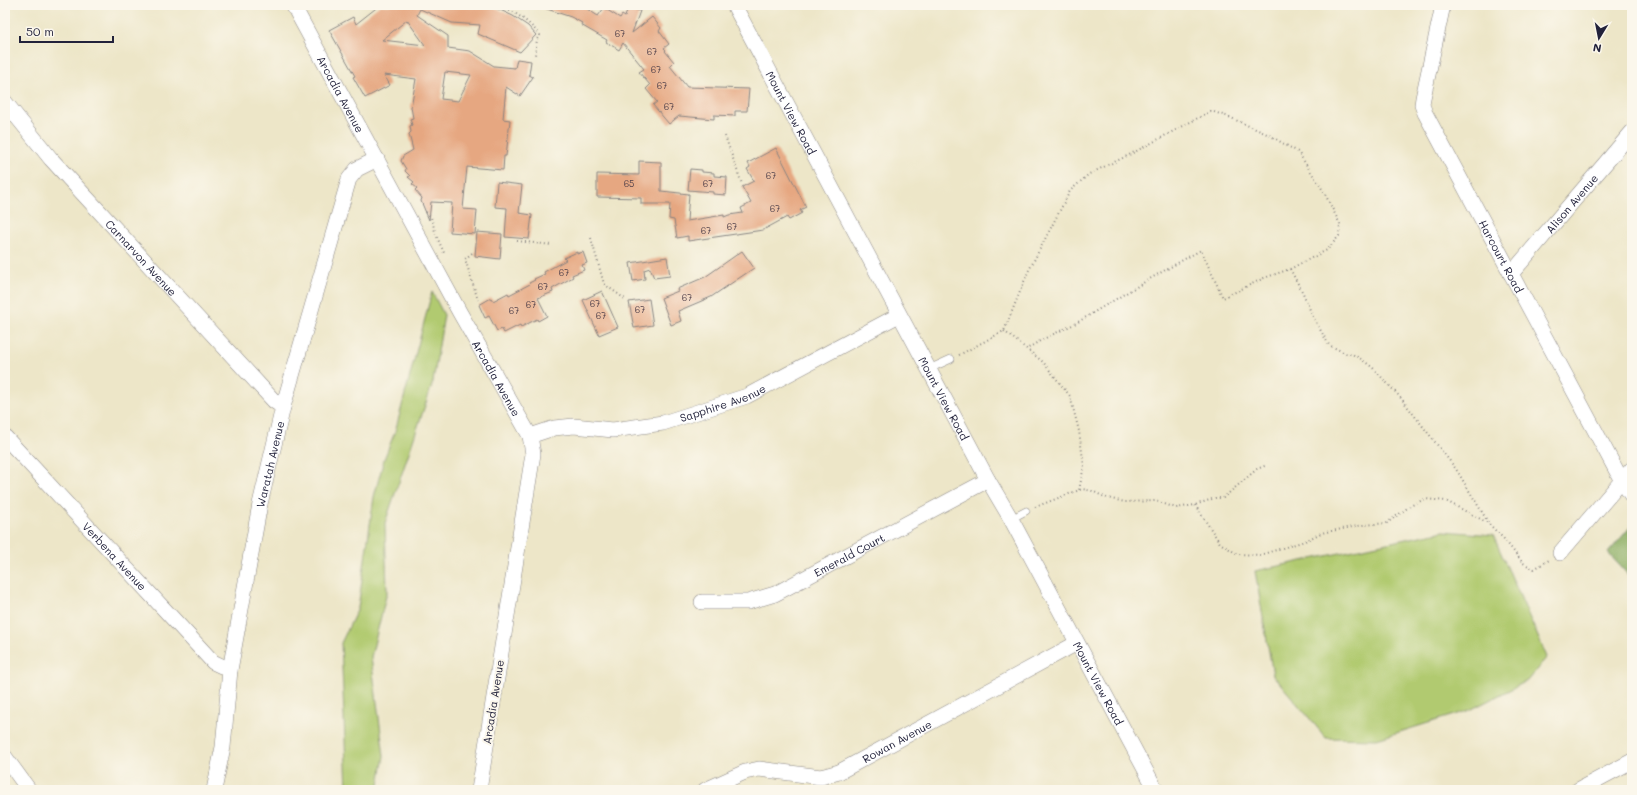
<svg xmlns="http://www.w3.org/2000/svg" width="1637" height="795" viewBox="0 0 1637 795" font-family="Mali,sans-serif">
<rect width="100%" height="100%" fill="#fbf7ec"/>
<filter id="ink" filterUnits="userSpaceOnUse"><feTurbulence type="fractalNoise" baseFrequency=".025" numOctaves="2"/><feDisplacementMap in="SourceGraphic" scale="8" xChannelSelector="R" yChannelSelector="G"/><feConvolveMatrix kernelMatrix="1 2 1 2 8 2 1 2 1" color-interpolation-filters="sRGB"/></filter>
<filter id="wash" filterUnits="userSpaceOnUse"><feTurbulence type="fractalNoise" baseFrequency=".012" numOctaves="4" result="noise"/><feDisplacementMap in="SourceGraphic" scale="16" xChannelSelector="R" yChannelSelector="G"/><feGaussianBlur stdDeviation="0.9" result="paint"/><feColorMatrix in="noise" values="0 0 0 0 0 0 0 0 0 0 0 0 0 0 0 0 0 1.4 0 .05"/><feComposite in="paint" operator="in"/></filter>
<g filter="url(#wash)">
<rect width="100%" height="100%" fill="#ede6c8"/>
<g fill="#b1ca6f" stroke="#6a7655">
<path d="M432 292 444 315 433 382 385 523 387 592 371 657 384 756 378 790H347L341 643 358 608 374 497 384 459 395 432Z"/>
<path d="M1444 531 1493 535 1547 657 1527 681 1470 710 1377 739 1326 738 1273 675 1255 571Z"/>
</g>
<path fill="#8cae62" stroke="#57684e" d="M1631 526 1632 527V579L1608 553Z"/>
<g id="blocks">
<g fill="#e6a781" fill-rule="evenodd">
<path d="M380 5H486L496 8 513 16 528 26 536 35 520 52 478 34 480 25 452 23 420 9 417 15 448 36V48L470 51 494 66 515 68 517 59 531 61 529 75 533 77 520 96 506 87 503 119 510 120 506 156H504L503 170 467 167 463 209 477 210 475 234 450 232 452 203 431 202 429 220 421 201 422 198 415 190 417 188 412 184 414 182 408 177 410 176 405 171 406 169 401 161 403 156 413 150 409 134 411 132 410 126 412 125 410 119 413 118 411 107 416 79 384 75 390 85 365 98 353 77 355 76 329 30 353 17 356 24ZM407 20 425 45 382 40ZM445 72 471 75 458 101 441 99Z"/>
<path d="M541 5H581L598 16 604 8 620 18 622 15 625 17 628 7 640 11 632 33 652 17 661 28 659 31 669 44 664 48 666 50 665 51 674 62 670 66 687 87 749 89 747 111H735V116L714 115V119L679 116 669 124 653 105 657 102 646 89 650 85 639 72 644 69 623 43 619 50 606 42 607 40 581 25 582 23 571 17 541 7Z"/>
<path d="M776 148 806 207 800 210 802 213 789 220 787 217 763 230 688 241V236L677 238 674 220 669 219 670 204H641V198L597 197V174L639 175V161L661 162V191L689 194 687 221 724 215V217L729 215 743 213 741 208 751 203 742 187 754 181 747 169 750 167 748 163Z"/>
<path d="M690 169 702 170V172L714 173V176L727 177 726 195 713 194V192L688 190Z"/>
<path d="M497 182 522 185 519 213 532 215 529 239 505 237 507 208 495 207Z"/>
<path d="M477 232 502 234 500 259 475 256Z"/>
<path d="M742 251 754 268 711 297 678 311 681 321 671 325 661 298 678 291 677 289 705 277Z"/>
<path d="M577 252V254L583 252 587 263 582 265 584 270 572 275 573 277 552 289 553 292 538 298 547 316 538 321 537 319 521 327 520 325 504 333 502 329 497 331 489 316 485 318 479 305 491 298 493 301 508 293 509 295 530 284 529 283 535 280 534 279 545 274 544 272 566 260 564 258Z"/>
<path d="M667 257 670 276 654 278 650 268 644 270 645 279 633 281 630 263Z"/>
<path d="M602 291 618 327 599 335 583 300Z"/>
<path d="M649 299 653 325 634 328 629 302Z"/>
</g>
</g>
</g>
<g filter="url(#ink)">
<use href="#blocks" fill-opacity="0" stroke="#888482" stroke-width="1"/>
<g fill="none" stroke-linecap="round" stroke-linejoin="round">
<g stroke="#888482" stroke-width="8">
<g id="service">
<path d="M929 369 951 359"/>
<path d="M1011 519 1026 511"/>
</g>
</g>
<g stroke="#888482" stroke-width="16">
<g id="minor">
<path id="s1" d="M293 5 460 313 530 436 533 454 479 790"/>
<path id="s2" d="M734 5 988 480 1011 519 1156 790"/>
<path id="s3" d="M1443 5 1423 98 1422 105 1425 113 1622 481 1632 496"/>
<path id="s4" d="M5 102 51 159 274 401 283 407"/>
<path id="s5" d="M1511 274 1632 132"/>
<path id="s6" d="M530 436 554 428 574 426 613 430 663 423 747 396 899 315"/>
<path id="s7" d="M5 437 213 662 230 670"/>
<path d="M1560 553 1632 469"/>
<path id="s8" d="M702 602H748L775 594 988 480"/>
<path d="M5 757 29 790"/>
<path id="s9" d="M214 790 223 747 230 670 260 504 283 407 349 179 357 169 377 159"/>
<path id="s10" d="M705 790 745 772 759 769 821 777 839 772 1077 643"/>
<path d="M1578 790 1632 761"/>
</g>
</g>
<g stroke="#888482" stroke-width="2" stroke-dasharray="1 3" stroke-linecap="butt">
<path d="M498 5C516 12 528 21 540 35L537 39 535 55"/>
<path d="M725 136 742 184"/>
<path d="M426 212 431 217 436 235 445 255"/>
<path d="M591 238 604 284 625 299"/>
<path d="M517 241 552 245"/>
<path d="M472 253 465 259 478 300"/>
<path d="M1290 269 1303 293 1313 317 1329 345 1347 354H1352L1361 359 1372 367 1400 397 1456 469 1488 522"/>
<path d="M1004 331 1043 362 1070 396 1079 431 1084 466 1079 490"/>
<path d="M959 355 1004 331 1028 272 1070 191 1089 174 1129 155 1211 111 1229 117 1269 135 1298 152 1324 192 1340 224 1339 236 1327 250 1290 269 1264 278 1223 298 1201 250C1159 273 1119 297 1078 322 1061 331 1043 338 1027 349"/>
<path d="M1195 505 1220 543 1237 554 1260 555 1305 541 1321 533 1363 525 1387 523 1410 506 1425 499 1446 501 1488 523 1504 539 1523 563 1534 569 1549 560"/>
<path d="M1035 507 1082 489 1092 491 1107 498 1125 502 1156 501 1176 508 1195 505 1215 498H1223L1257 469 1267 465"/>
</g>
<use href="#service" stroke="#fff" stroke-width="7"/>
<use href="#minor" stroke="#fff" stroke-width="15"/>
</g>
</g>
<g text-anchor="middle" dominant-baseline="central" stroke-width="4" stroke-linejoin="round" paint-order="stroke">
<g font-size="9" fill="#53434c">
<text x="620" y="33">67</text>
<text x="652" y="51">67</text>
<text x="656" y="69">67</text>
<text x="662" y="85">67</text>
<text x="669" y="106">67</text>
<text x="771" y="175">67</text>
<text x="629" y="183">65</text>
<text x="708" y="183">67</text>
<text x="775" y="208">67</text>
<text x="732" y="226">67</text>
<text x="706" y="230">67</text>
<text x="564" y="272">67</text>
<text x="543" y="286">67</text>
<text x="687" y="297">67</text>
<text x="595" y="303">67</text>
<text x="531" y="304">67</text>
<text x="640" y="309">67</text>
<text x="514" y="310">67</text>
<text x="601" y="315">67</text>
</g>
<g font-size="11" fill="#22223b" stroke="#fbf7ec">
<text stroke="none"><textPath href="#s1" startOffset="101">Arcadia Avenue</textPath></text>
<text stroke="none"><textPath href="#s2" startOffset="122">Mount View Road</textPath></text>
<text stroke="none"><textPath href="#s5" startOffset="93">Alison Avenue</textPath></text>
<text stroke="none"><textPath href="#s3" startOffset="273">Harcourt Road</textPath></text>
<text stroke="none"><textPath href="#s4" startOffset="207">Carnarvon Avenue</textPath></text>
<text stroke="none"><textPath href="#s1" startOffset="425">Arcadia Avenue</textPath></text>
<text stroke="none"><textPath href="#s2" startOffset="446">Mount View Road</textPath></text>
<text stroke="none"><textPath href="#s6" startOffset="198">Sapphire Avenue</textPath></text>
<text stroke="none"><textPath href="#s9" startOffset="331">Waratah Avenue</textPath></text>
<text stroke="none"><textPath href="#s8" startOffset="158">Emerald Court</textPath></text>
<text stroke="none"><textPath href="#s7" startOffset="162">Verbena Avenue</textPath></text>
<text stroke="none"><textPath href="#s2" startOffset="770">Mount View Road</textPath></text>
<text transform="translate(493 702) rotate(-81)">Arcadia Avenue</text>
<text stroke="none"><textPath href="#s10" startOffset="205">Rowan Avenue</textPath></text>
</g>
</g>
<rect width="1637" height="795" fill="none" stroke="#fbf7ec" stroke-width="20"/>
<g transform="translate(1599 38) rotate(190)" stroke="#fbf7ec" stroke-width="3" paint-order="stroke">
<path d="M0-3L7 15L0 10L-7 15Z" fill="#22223b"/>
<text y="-6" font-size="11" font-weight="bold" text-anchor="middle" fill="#22223b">N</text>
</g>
<path d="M20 36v6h93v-6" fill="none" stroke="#22223b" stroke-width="2"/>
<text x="26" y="36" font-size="12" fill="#22223b" stroke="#fbf7ec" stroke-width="3" paint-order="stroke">50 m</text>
</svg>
